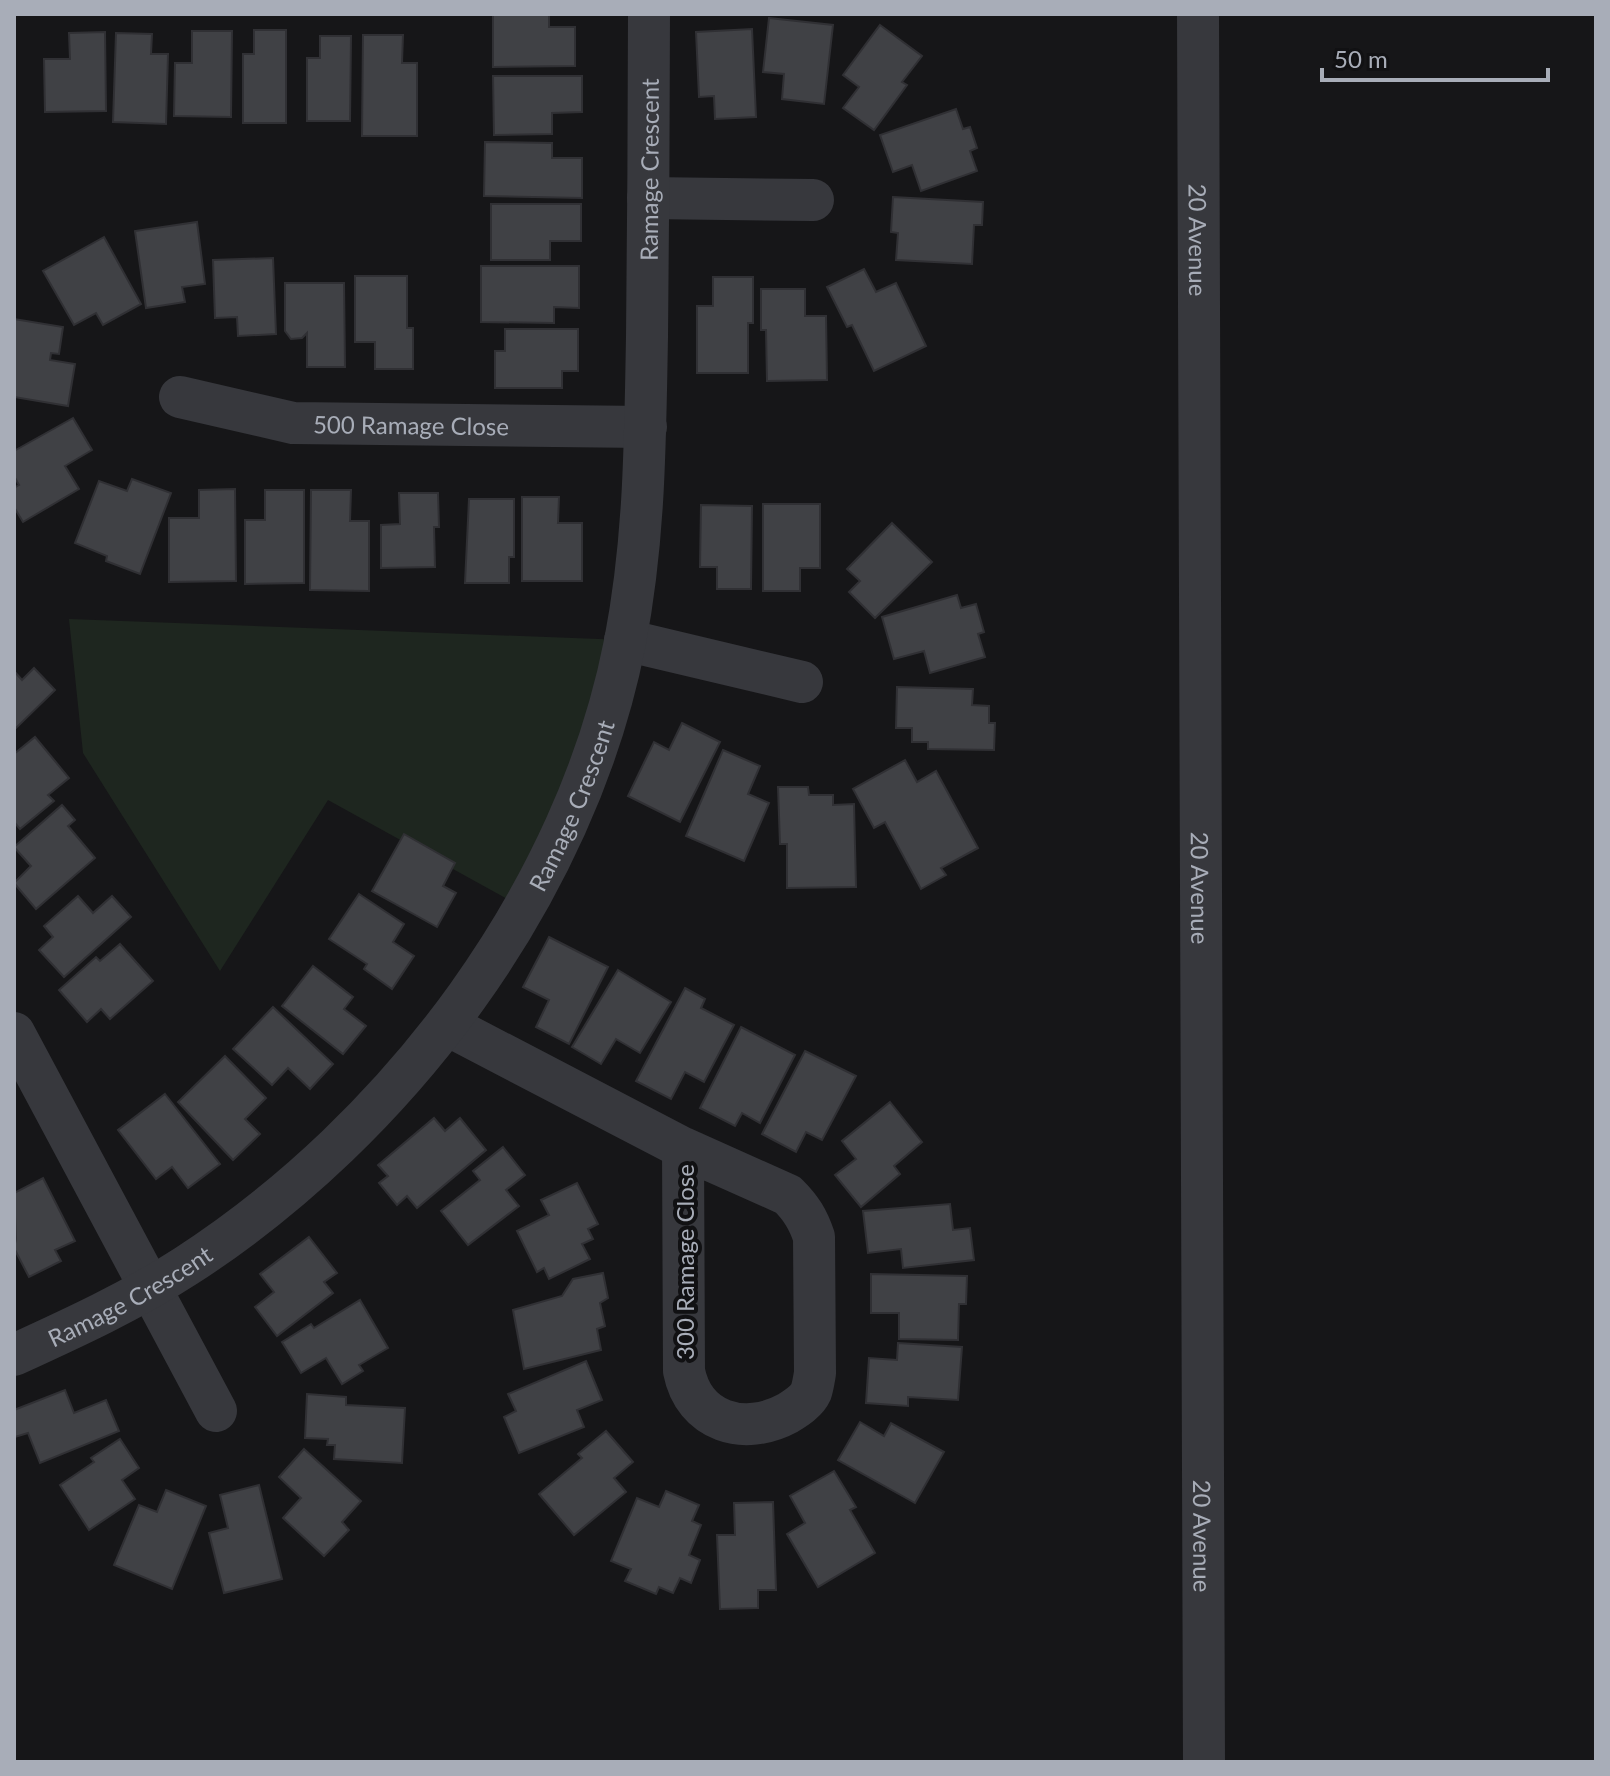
<svg xmlns="http://www.w3.org/2000/svg" width="1610" height="1776" viewBox="0 0 1610 1776" font-family="Lato,sans-serif">
<rect width="100%" height="100%" fill="#161618"/>
<path fill="#1e261f" d="M69 619 625 640 522 907 328 800 220 971 83 753Z"/>
<g fill="#404145" stroke="#303034" stroke-width="2">
<path d="M493 14H549V27H575V66L493 67Z"/>
<path d="M769 18 833 25 824 104 782 99 784 74 763 72Z"/>
<path d="M880 25 922 56 902 82 907 85 874 130 843 108 859 87 843 75Z"/>
<path d="M752 29 756 117 715 119 714 96 699 97 696 32Z"/>
<path d="M254 30H286V123H243V54H254Z"/>
<path d="M192 31H232L231 117 174 116 175 63H192Z"/>
<path d="M105 32 106 111 45 112 44 59H70L69 33Z"/>
<path d="M116 33 152 34 151 54H168L166 124 113 122Z"/>
<path d="M363 35H403L402 63H417V136H362Z"/>
<path d="M320 36H351L350 121H307V58H320Z"/>
<path d="M493 76H582V112L552 113V134L494 135Z"/>
<path d="M956 109 963 129 970 127 977 148 970 151 977 171 921 191 912 165 893 172 880 135Z"/>
<path d="M485 142 552 143V158H582V198L484 196Z"/>
<path d="M893 197 983 202 982 225H974L972 264 896 260 898 233 891 232Z"/>
<path d="M491 204H581V241H550V260H491Z"/>
<path d="M197 222 205 284 182 287 185 302 146 308 135 231Z"/>
<path d="M104 237 141 304 103 325 96 313 74 325 43 271Z"/>
<path d="M273 258 276 334 238 336 237 317 215 318 213 260Z"/>
<path d="M481 266H579V308L554 307V323L481 322Z"/>
<path d="M864 269 876 292 896 283 926 346 874 371 852 325 847 327 827 287Z"/>
<path d="M355 276H407V328H413V369H375V342H355Z"/>
<path d="M713 277H753V323H748V373H697V306H713Z"/>
<path d="M285 283H344L345 367H307V333L302 338 291 339 285 331Z"/>
<path d="M761 289H805V316H826L827 380 767 381 766 330H761Z"/>
<path d="M14 319 63 327 59 354 51 353 50 360 75 364 68 406 14 397Z"/>
<path d="M505 329H578V371H562V388H495V351H505Z"/>
<path d="M73 418 92 450 65 466 79 489 23 522 14 507V488L19 485 14 476V451Z"/>
<path d="M132 479 171 493 140 574 106 561 107 556 75 543 99 481 127 491Z"/>
<path d="M235 489 236 581 169 582V518H199V490Z"/>
<path d="M265 490H304V583L245 584V520H265Z"/>
<path d="M311 490H351L350 521H369V591L310 590Z"/>
<path d="M399 493H438L439 527H434L435 567 381 568V525L400 524Z"/>
<path d="M522 497H559L558 523H582V581H522Z"/>
<path d="M469 499H514V557H509V583H465Z"/>
<path d="M763 504H820V568H800V591H763Z"/>
<path d="M701 505 752 506 751 589H717V567H700Z"/>
<path d="M892 523 932 562 875 618 849 592 860 581 847 569Z"/>
<path d="M957 595 961 608 976 604 984 632 978 634 985 657 930 673 924 651 894 659 882 617Z"/>
<path d="M34 668 55 690 14 730V671L22 680Z"/>
<path d="M897 687 973 689 972 705 989 706V723H995L994 750 928 749V742H912V728H896Z"/>
<path d="M682 723 720 742 680 822 628 796 654 742 669 750Z"/>
<path d="M35 737 69 778 48 795 54 801 20 829 14 822V754Z"/>
<path d="M723 750 760 766 748 794 769 803 744 861 686 836Z"/>
<path d="M905 760 917 782 936 771 978 848 941 868 946 875 921 889 885 822 874 828 853 789Z"/>
<path d="M778 787H808L809 795H833V805L854 804 856 887 787 888V844H780Z"/>
<path d="M62 805 75 820 68 826 95 858 36 909 14 883 31 866 14 847Z"/>
<path d="M404 834 455 863 443 886 456 893 437 927 372 891Z"/>
<path d="M359 894 404 924 393 942 414 956 392 989 364 969 367 964 329 939Z"/>
<path d="M78 896 93 913 112 896 131 917 64 977 39 950 53 937 44 926Z"/>
<path d="M549 937 608 967 569 1044 536 1027 549 1000 523 987Z"/>
<path d="M120 944 153 981 110 1019 101 1009 87 1022 59 990 96 957 100 961Z"/>
<path d="M313 966 353 997 344 1009 366 1026 343 1054 282 1006Z"/>
<path d="M618 970 671 1002 640 1053 616 1039 601 1064 572 1047Z"/>
<path d="M685 988 705 999 701 1008 734 1025 704 1082 685 1072 671 1099 636 1081Z"/>
<path d="M273 1007 333 1064 310 1089 288 1068 272 1085 233 1049Z"/>
<path d="M741 1027 795 1055 760 1123 742 1113 735 1126 700 1108Z"/>
<path d="M805 1051 856 1076 822 1140 806 1132 796 1152 762 1134Z"/>
<path d="M225 1056 266 1098 245 1119 260 1134 233 1160 178 1102Z"/>
<path d="M165 1094 220 1164 188 1188 172 1167 156 1179 118 1130Z"/>
<path d="M890 1102 922 1142 894 1166 900 1174 861 1207 835 1175 856 1159 842 1141Z"/>
<path d="M434 1118 445 1131 460 1118 486 1150 417 1208 407 1196 397 1205 379 1183 388 1176 378 1165Z"/>
<path d="M503 1147 525 1175 506 1190 519 1206 468 1245 441 1211 480 1180 473 1171Z"/>
<path d="M43 1178 75 1241 55 1250 61 1261 29 1277 14 1248 16 1239 14 1193Z"/>
<path d="M577 1183 598 1224 588 1229 593 1239 582 1244 590 1259 549 1279 544 1268 537 1272 517 1231 549 1215 541 1200Z"/>
<path d="M950 1204 953 1230 970 1228 974 1260 903 1268 901 1249 868 1253 863 1211Z"/>
<path d="M309 1237 337 1273 324 1282 333 1293 277 1336 255 1307 274 1292 260 1274Z"/>
<path d="M603 1273 608 1298 600 1303 605 1326 597 1329 601 1350 524 1369 513 1310 562 1296 573 1279Z"/>
<path d="M871 1274 967 1276 966 1304H959L958 1340 899 1339V1313H871Z"/>
<path d="M360 1300 388 1348 359 1365 363 1371 342 1384 326 1358 301 1373 282 1342 311 1324 314 1328Z"/>
<path d="M898 1343 962 1347 958 1400 908 1397V1406L866 1403 869 1358 897 1360Z"/>
<path d="M586 1361 602 1400 577 1410 584 1427 519 1453 504 1417 516 1411 508 1394Z"/>
<path d="M65 1390 74 1413 106 1400 119 1431 40 1463 28 1433 15 1437 14 1410Z"/>
<path d="M307 1394 346 1397V1405L405 1408 402 1463 334 1459 335 1445H327L328 1439 305 1438Z"/>
<path d="M860 1422 884 1436 891 1423 944 1452 915 1503 838 1460Z"/>
<path d="M606 1431 633 1462 614 1478 626 1492 574 1535 539 1494 582 1458 578 1454Z"/>
<path d="M120 1439 139 1468 122 1480 135 1499 89 1530 60 1485 94 1462 91 1458Z"/>
<path d="M304 1449 361 1501 342 1522 349 1530 324 1556 283 1518 301 1498 279 1477Z"/>
<path d="M834 1471 856 1507 850 1510 875 1553 818 1587 787 1534 805 1523 790 1496Z"/>
<path d="M259 1485 282 1579 224 1593 209 1533 228 1528 220 1495Z"/>
<path d="M166 1490 206 1506 172 1589 114 1565 139 1505 157 1512Z"/>
<path d="M666 1491 699 1505 692 1521 701 1525 689 1555 700 1560 691 1583 680 1578 673 1593 659 1587 656 1594 625 1581 631 1569 611 1561 637 1498 659 1507Z"/>
<path d="M773 1502 776 1590H758V1608L720 1609 717 1535H735L734 1503Z"/>
</g>
<g fill="none" stroke-linecap="round" stroke-linejoin="round">
<g stroke="#37383d" stroke-width="42">
<path id="s1" d="M1198 14 1204 1762"/>
<path d="M648 198 813 200"/>
<path id="s2" d="M180 397 293 423 646 427"/>
<path d="M625 640 802 682"/>
<path d="M447 1025 683 1148 788 1195C801 1208 808 1219 814 1237L815 1373C814 1379 813 1386 811 1392 807 1401 796 1408 788 1413 744 1437 694 1422 684 1371L683 1148"/>
<path d="M14 1033 216 1411"/>
<path id="s3" d="M14 1355C73 1328 132 1301 186 1266 399 1128 576 893 625 642 645 538 645 441 647 337 648 229 649 122 649 14"/>
</g>
</g>
<g text-anchor="middle" dominant-baseline="central" stroke-width="8" stroke-linejoin="round" paint-order="stroke">
<g font-size="24" fill="#a8adb8" stroke="#111113">
<text stroke="none"><textPath href="#s3" startOffset="1450">Ramage Crescent</textPath></text>
<text stroke="none"><textPath href="#s1" startOffset="226">20 Avenue</textPath></text>
<text stroke="none"><textPath href="#s2" startOffset="234">500 Ramage Close</textPath></text>
<text stroke="none"><textPath href="#s3" startOffset="804">Ramage Crescent</textPath></text>
<text stroke="none"><textPath href="#s1" startOffset="874">20 Avenue</textPath></text>
<text transform="translate(684 1262) rotate(-90)">300 Ramage Close</text>
<text stroke="none"><textPath href="#s3" startOffset="130">Ramage Crescent</textPath></text>
<text stroke="none"><textPath href="#s1" startOffset="1522">20 Avenue</textPath></text>
</g>
</g>
<rect width="1610" height="1776" fill="none" stroke="#a8adb8" stroke-width="32"/>
<path d="M1322 68v12h226v-12" fill="none" stroke="#a8adb8" stroke-width="4"/>
<text x="1334" y="68" font-size="24" fill="#a8adb8" stroke="#111113" stroke-width="6" paint-order="stroke">50 m</text>
</svg>
